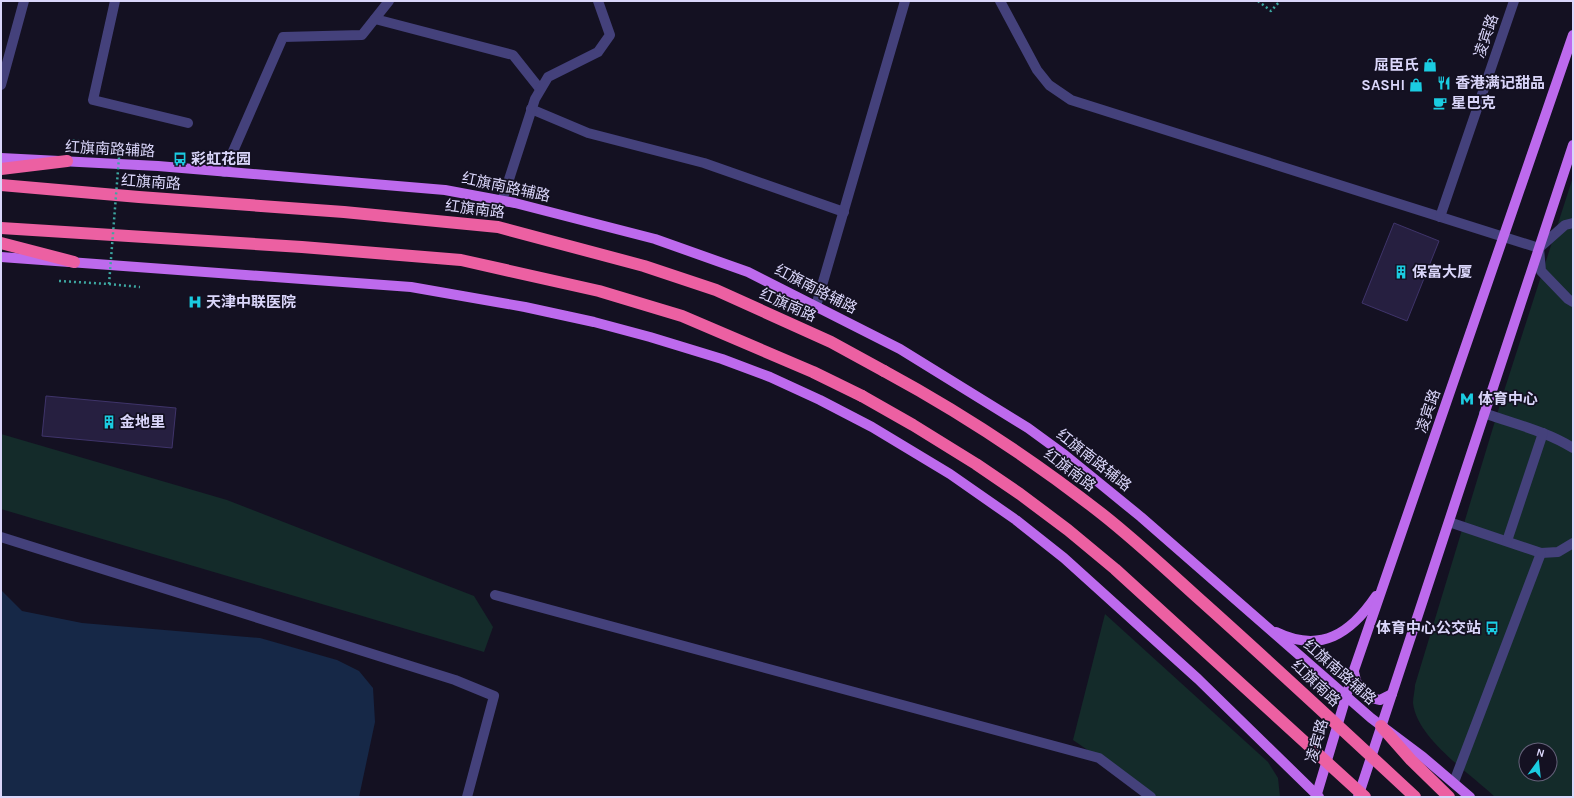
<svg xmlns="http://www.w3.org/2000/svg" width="1574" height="798" viewBox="0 0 1574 798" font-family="Karla,'Noto Sans SC',sans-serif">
<rect width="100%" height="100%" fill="#141122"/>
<g fill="#142b2a" fill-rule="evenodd">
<path d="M1573 177V797H1495C1471 774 1417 739 1413 703 1413 697 1415 690 1415 685L1505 388ZM1526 750H1550V774H1526Z"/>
<path d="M1 434 227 500 474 596 493 627 484 652 1 509Z"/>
<path d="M1105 614 1268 762 1278 778 1280 797H1156L1073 740Z"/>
</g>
<path fill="#162847" d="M1 590 22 611 82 623 260 638 337 660 359 671 373 688 375 722 359 797H1Z"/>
<g fill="#261f40" stroke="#3f346a">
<path d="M1394 223 1439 241 1407 321 1362 303Z"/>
<path d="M46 396 176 408 172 448 42 436Z"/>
</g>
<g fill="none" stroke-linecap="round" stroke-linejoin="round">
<g stroke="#3da7a1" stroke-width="2.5" stroke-dasharray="2 3" stroke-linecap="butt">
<path d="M1258 1 1271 11 1280 1"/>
<path d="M120 145 148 148"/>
<path d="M109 284 140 287"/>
</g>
<g stroke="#44417b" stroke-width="10">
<path d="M115 1 93 100 188 123"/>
<path d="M1000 1 1037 70 1049 85 1071 100 1539 248"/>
<path d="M375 19 513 55 540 89"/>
<path d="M1 85 24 1"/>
<path d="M531 109 588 133 704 163 844 212"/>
<path d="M224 172 283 37 362 35 389 1"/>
<path d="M502 201 535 99 548 77 598 52 610 35 598 1"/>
<path d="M1440 217 1514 1"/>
<path d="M1539 248 1541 271 1568 299 1573 302"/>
<path d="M1539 248 1565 225 1573 223"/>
<path d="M816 306 905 1"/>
<path d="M1484 413C1514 424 1546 431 1573 448"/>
<path d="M1449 522 1541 553 1558 552 1573 543"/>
<path d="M1 537 455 680 494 696 467 797"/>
<path d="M1507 541 1543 433"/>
<path d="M495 595 1099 758 1151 797"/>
<path d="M1454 782 1541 553"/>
</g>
<g stroke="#bd6aed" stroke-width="10">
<path d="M1 158 158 166 445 190 515 203 655 239 748 272 900 349 1028 428 1065 455 1141 517 1371 718 1423 757 1470 797"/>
<path d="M1 257 411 287 525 307 594 322 650 337 722 359 770 377 820 400 872 427 950 474 1016 520 1064 558 1198 679 1319 797"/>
<path d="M1276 632C1321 654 1351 633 1376 596"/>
<path d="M1354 672C1358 691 1361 697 1380 700L1392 694"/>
<path d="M1316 797 1354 670 1573 35"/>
<path d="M1358 797 1573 145"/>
</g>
<g stroke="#ec60a2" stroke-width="12">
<path d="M1 169 67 161"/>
<path d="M1 185 139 197 344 212 498 227 644 266 716 290 831 342 884 371"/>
<path d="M1 228 302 247 461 260 599 291 682 316 813 372 862 396"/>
<path d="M1 243 74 262"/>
<path d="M1381 726 1411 760 1449 797"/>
</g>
<path stroke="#3da7a1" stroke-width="2.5" stroke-dasharray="2 3" stroke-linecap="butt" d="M59 281 109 284 120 145 68 140"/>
<g stroke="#ec60a2" stroke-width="12">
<path d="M884 371C960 412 1033 460 1102 514 1135 540 1166 569 1197 597 1271 663 1343 730 1415 797"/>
<path d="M862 396 913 425 976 464 1020 494 1068 530 1115 569 1365 797"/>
</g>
</g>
<defs>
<g id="shop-bare" transform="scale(1.08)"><path d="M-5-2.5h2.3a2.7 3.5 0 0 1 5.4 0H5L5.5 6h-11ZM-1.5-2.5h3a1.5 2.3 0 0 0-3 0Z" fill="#1bcce1" stroke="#141122" stroke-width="2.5" paint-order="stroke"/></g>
<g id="restaurant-bare" transform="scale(1.08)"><path d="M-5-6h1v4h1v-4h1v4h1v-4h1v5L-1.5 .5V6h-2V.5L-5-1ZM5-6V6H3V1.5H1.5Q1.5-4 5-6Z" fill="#1bcce1" stroke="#141122" stroke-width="2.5" paint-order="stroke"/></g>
<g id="cafe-bare" transform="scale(1.08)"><path d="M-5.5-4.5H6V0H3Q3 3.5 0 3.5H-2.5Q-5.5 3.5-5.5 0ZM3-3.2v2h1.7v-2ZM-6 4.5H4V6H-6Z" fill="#1bcce1" stroke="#141122" stroke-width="2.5" paint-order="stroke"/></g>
<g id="bus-bare" transform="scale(1.08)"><path d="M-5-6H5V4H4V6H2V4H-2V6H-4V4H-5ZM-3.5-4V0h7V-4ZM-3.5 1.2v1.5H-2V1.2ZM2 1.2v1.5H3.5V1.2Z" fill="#1bcce1" stroke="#141122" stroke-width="2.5" paint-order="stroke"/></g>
<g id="building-bare" transform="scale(1.08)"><path d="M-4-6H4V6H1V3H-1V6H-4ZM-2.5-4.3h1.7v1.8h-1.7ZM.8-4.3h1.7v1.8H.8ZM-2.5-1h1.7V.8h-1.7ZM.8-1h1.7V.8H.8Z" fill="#1bcce1" stroke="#141122" stroke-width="2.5" paint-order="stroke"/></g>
<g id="hospital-bare" transform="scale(1.08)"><path d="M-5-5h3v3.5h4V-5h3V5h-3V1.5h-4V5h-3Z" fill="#1bcce1" stroke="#141122" stroke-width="2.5" paint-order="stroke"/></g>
<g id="metro-bare" transform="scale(1.08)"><path d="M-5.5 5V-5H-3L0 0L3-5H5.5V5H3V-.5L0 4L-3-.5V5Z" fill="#1bcce1" stroke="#141122" stroke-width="2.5" paint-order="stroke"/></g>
</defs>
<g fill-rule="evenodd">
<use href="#shop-bare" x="1430" y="65"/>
<use href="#restaurant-bare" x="1444" y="83"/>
<use href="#shop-bare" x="1416" y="85"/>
<use href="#cafe-bare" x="1440" y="103"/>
<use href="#bus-bare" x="180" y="159"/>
<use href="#building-bare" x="1401" y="272"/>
<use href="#hospital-bare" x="195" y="302"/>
<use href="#metro-bare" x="1467" y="399"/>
<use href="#building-bare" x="109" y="422"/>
<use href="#bus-bare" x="1492" y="628"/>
</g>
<g text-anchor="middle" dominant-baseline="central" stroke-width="3.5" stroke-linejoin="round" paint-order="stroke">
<g font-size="15" fill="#dad6fa" stroke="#141122">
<text transform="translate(1486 36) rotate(-71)">凌宾路</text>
<text transform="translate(110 149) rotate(3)">红旗南路辅路</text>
<text transform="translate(151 182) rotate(4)">红旗南路</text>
<text transform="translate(506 187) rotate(12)">红旗南路辅路</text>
<text transform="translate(475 209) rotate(7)">红旗南路</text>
<text transform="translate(816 289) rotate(27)">红旗南路辅路</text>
<text transform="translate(788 305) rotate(24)">红旗南路</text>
<text transform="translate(1428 411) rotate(-71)">凌宾路</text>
<text transform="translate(1094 460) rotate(38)">红旗南路辅路</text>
<text transform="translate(1070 470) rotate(37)">红旗南路</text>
<text transform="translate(1340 672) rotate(41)">红旗南路辅路</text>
<text transform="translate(1316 683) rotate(43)">红旗南路</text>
<text transform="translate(1317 741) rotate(-74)">凌宾路</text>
</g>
<g font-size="15" font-weight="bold" fill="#dad6fa" stroke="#141122" text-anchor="start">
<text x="1419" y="65" text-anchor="end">屈臣氏</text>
<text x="1455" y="83">香港满记甜品</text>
<text x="1405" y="85" text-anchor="end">SASHI</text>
<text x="1451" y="103">星巴克</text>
<text x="191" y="159">彩虹花园</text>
<text x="1412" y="272">保富大厦</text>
<text x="206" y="302">天津中联医院</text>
<text x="1478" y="399">体育中心</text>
<text x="120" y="422">金地里</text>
<text x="1481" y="628" text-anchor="end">体育中心公交站</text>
</g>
</g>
<rect width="1574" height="798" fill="none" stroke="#dad6fa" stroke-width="4"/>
<g transform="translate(1538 762) rotate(15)"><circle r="19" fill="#141122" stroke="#636078"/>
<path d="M0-3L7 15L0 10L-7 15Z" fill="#1bcce1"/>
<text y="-6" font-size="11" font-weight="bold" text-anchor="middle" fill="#dad6fa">N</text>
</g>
</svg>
